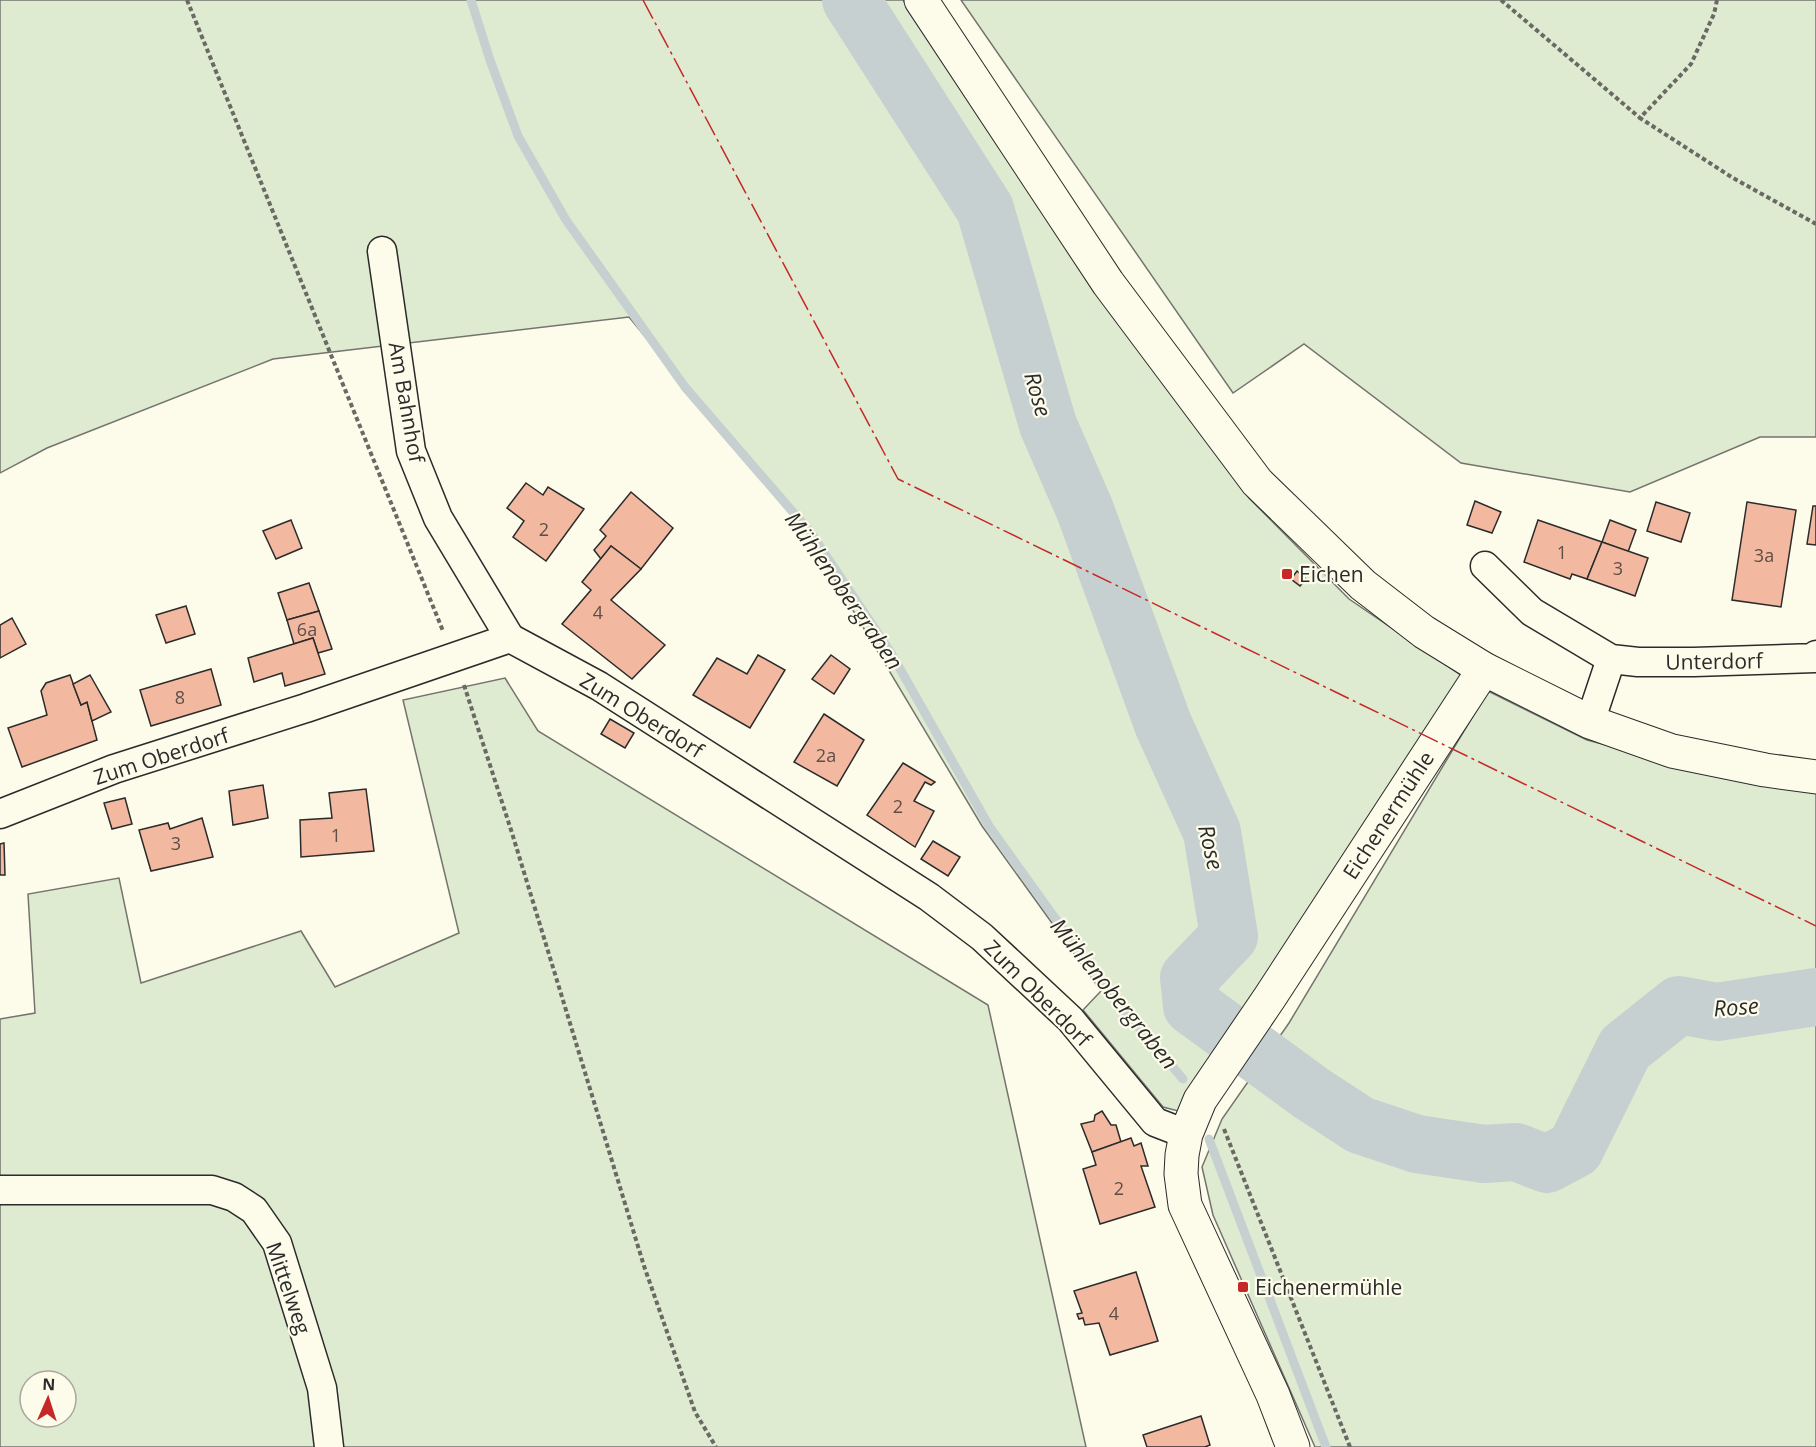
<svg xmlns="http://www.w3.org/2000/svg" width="1816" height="1447" viewBox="0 0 1816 1447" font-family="'Open Sans',sans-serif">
<rect width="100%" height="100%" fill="#fdfbea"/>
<g fill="#deebd1" stroke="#74746e" stroke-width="1.5" fill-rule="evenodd">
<path d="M0 0H468L487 58 474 0H903L1012 163 1249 498 1349 599 1462 676 1182 1112 1163 1107 1083 1010 1101 991 982 826 808 535 629 317 273 359 47 448 0 473Z"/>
<path d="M961 0H1816V437H1760L1630 492 1461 463 1304 344 1233 393Z"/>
<path d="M505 678 538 731 988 1005 1086 1447H0V1019L35 1013 28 894 119 878 141 983 301 931 335 987 459 933 403 700ZM30 1381H66V1417H30Z"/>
<path d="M1488 691 1587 740 1768 786 1816 790V1447H1315L1213 1215 1202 1167 1222 1119 1289 1023Z"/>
</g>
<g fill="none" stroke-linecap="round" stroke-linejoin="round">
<g stroke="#c7d0d0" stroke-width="9">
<path d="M471 0 490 60 518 136 566 220 685 387 811 533 891 653 989 826 1106 989 1183 1079"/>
<path d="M1209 1139 1326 1447"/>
</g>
<path stroke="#c7d0d0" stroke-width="58" d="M851 0 985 209 1048 425 1085 510 1163 724 1212 832 1229 936 1189 978 1192 1006 1311 1093 1360 1125 1417 1144 1484 1154 1516 1152 1547 1164 1575 1149 1625 1048 1679 1005 1717 1012 1816 997"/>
</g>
<g fill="#f2b8a0" stroke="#2b2b2b" stroke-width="1.5">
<path d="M526 483 543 495 548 487 584 509 546 561 513 537 524 521 507 508Z"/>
<path d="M631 492 673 528 641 569 611 546 601 559 594 550 606 536 600 530Z"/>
<path d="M1475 501 1501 512 1492 533 1467 525Z"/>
<path d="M1656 502 1690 513 1681 542 1647 531Z"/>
<path d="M1747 502 1796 510 1781 607 1732 600Z"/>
<path d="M1813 506H1816V545L1807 544Z"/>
<path d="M291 520 302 548 276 559 263 531Z"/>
<path d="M1538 520 1602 542 1587 579 1572 574 1570 579 1524 562Z"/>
<path d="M1610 520 1636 530 1628 552 1602 542Z"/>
<path d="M1602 542 1648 558 1635 596 1587 579Z"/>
<path d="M611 546 641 569 611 600 665 645 632 679 562 624 591 590 582 582Z"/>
<path d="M1297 571 1306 579 1300 586 1291 579Z"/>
<path d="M309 583 319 611 287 620 278 593Z"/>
<path d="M186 606 195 634 166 643 156 615Z"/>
<path d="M319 611 332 649 318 653 313 638 294 644 287 620Z"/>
<path d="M12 618 26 644 0 658V625Z"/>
<path d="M313 638 325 674 285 686 282 673 254 682 248 658Z"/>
<path d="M758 655 785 670 750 728 693 695 717 658 747 674Z"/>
<path d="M831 655 850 669 834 694 812 679Z"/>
<path d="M211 669 221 705 151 726 140 690Z"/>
<path d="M70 675 81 705 87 702 97 740 22 767 8 728 47 715 41 691 46 683Z"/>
<path d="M90 675 111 712 92 721 87 702 81 705 73 684Z"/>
<path d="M824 714 864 740 837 786 794 762Z"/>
<path d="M610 719 634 733 625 748 601 734Z"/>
<path d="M903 763 935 782 931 785 925 782 914 801 934 811 915 847 867 815Z"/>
<path d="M263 785 268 818 233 825 229 791Z"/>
<path d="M366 789 374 851 301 857 300 820 332 818 329 793Z"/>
<path d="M125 798 132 824 112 829 104 803Z"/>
<path d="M202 818 213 857 151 871 139 830 168 823 170 829Z"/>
<path d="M933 841 960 857 948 876 921 859Z"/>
<path d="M4 843 5 875H0V844Z"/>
<path d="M1102 1111 1111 1125H1116L1121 1142 1092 1152 1081 1124 1094 1121 1095 1115Z"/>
<path d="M1131 1138 1134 1146 1141 1143 1148 1166H1141L1155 1207 1100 1224 1083 1169 1096 1165 1092 1152Z"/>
<path d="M1136 1272 1158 1341 1110 1355 1099 1323 1085 1325 1083 1318 1079 1319 1077 1314 1082 1313 1074 1291Z"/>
<path d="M1201 1416 1210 1445 1205 1447H1147L1143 1435Z"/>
</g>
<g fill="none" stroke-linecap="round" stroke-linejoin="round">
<g stroke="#2b2b2b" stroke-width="31">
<g id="street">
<path d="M382 251 411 451 438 518 510 638"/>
<path d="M1485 566 1532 612 1611 659 1638 662H1694L1815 658 1816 655"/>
<path d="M1590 722 1611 659"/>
<path d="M0 814 114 769 306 708 510 638 599 686 929 897 982 937 1070 1019 1155 1122 1186 1134"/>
<path d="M0 1190H212L234 1197 254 1210 277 1243 322 1388 329 1447"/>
</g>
</g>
<g stroke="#2b2b2b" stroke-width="35">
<path id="secondary" d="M1293 1447 1273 1395 1185 1205 1181 1174 1182 1155 1186 1134 1200 1100 1270 997 1484 669"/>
</g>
<g stroke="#2b2b2b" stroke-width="35">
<path id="primary" d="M921 0 1108 283 1257 482 1363 585 1424 632 1484 669 1590 722 1672 751 1765 770 1816 777"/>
</g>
<g stroke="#6a6964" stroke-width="4" stroke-dasharray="4.5 3" stroke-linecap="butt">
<path d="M187 0 443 631"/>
<path d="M1501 0 1640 118"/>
<path d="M1717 0 1714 14 1691 64 1640 118 1733 178 1816 224"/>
<path d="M464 685 512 833 644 1266 695 1412 716 1447"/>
<path d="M1224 1129 1350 1447"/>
</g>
<use href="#street" stroke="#fdfbea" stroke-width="28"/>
<use href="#secondary" stroke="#fdfbea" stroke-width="33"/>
<use href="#primary" stroke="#fdfbea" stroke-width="33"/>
<path stroke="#c62828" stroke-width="1.5" stroke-dasharray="21 4.5 3 4.5" stroke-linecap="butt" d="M643 0 898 479 1816 926"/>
</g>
<g fill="#c62828" stroke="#fdfbea" stroke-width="2">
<rect x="1281" y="568" width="12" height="12" rx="3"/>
<rect x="1237" y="1281" width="12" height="12" rx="3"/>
</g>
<g text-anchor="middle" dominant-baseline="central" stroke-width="4.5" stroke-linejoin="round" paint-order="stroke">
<g font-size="18" fill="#5d4e48">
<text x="544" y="529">2</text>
<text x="1562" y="552">1</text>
<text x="1764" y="555">3a</text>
<text x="1618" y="568">3</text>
<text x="598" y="612">4</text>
<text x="307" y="629">6a</text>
<text x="180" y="697">8</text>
<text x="826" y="755">2a</text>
<text x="898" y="806">2</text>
<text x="336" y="835">1</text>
<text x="176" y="843">3</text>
<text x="1119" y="1188">2</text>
<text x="1114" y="1313">4</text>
</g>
<g font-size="21" fill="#2b2b2b" stroke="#fdfbea">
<text transform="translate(407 402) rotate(80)">Am Bahnhof</text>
<text transform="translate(1714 661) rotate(-1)">Unterdorf</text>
<text transform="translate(642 715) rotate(32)">Zum Oberdorf</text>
<text transform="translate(161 756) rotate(-18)">Zum Oberdorf</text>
<text transform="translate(1388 815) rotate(-57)">Eichenermühle</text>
<text transform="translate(1038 993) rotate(45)">Zum Oberdorf</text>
<text transform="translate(289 1288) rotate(71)">Mittelweg</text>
</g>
<g font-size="21" fill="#2b2b2b" stroke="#fdfbea" text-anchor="start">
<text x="1299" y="574">Eichen</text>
<text x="1255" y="1287">Eichenermühle</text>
</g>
<g font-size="22" font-style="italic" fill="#2b2b2b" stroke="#fdfbea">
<text transform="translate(1039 394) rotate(74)">Rose</text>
<text transform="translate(845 590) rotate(55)">Mühlenobergraben</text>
<text transform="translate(1212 847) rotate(77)">Rose</text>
<text transform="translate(1115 993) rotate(51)">Mühlenobergraben</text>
<text transform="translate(1736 1006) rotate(-4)">Rose</text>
</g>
</g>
<g transform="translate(48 1399) rotate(3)"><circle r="28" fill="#fdfbea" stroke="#a9a89e" stroke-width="1.5"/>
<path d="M0-4.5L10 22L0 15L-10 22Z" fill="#c62828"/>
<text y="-9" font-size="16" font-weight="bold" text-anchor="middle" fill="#2b2b2b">N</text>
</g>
</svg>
